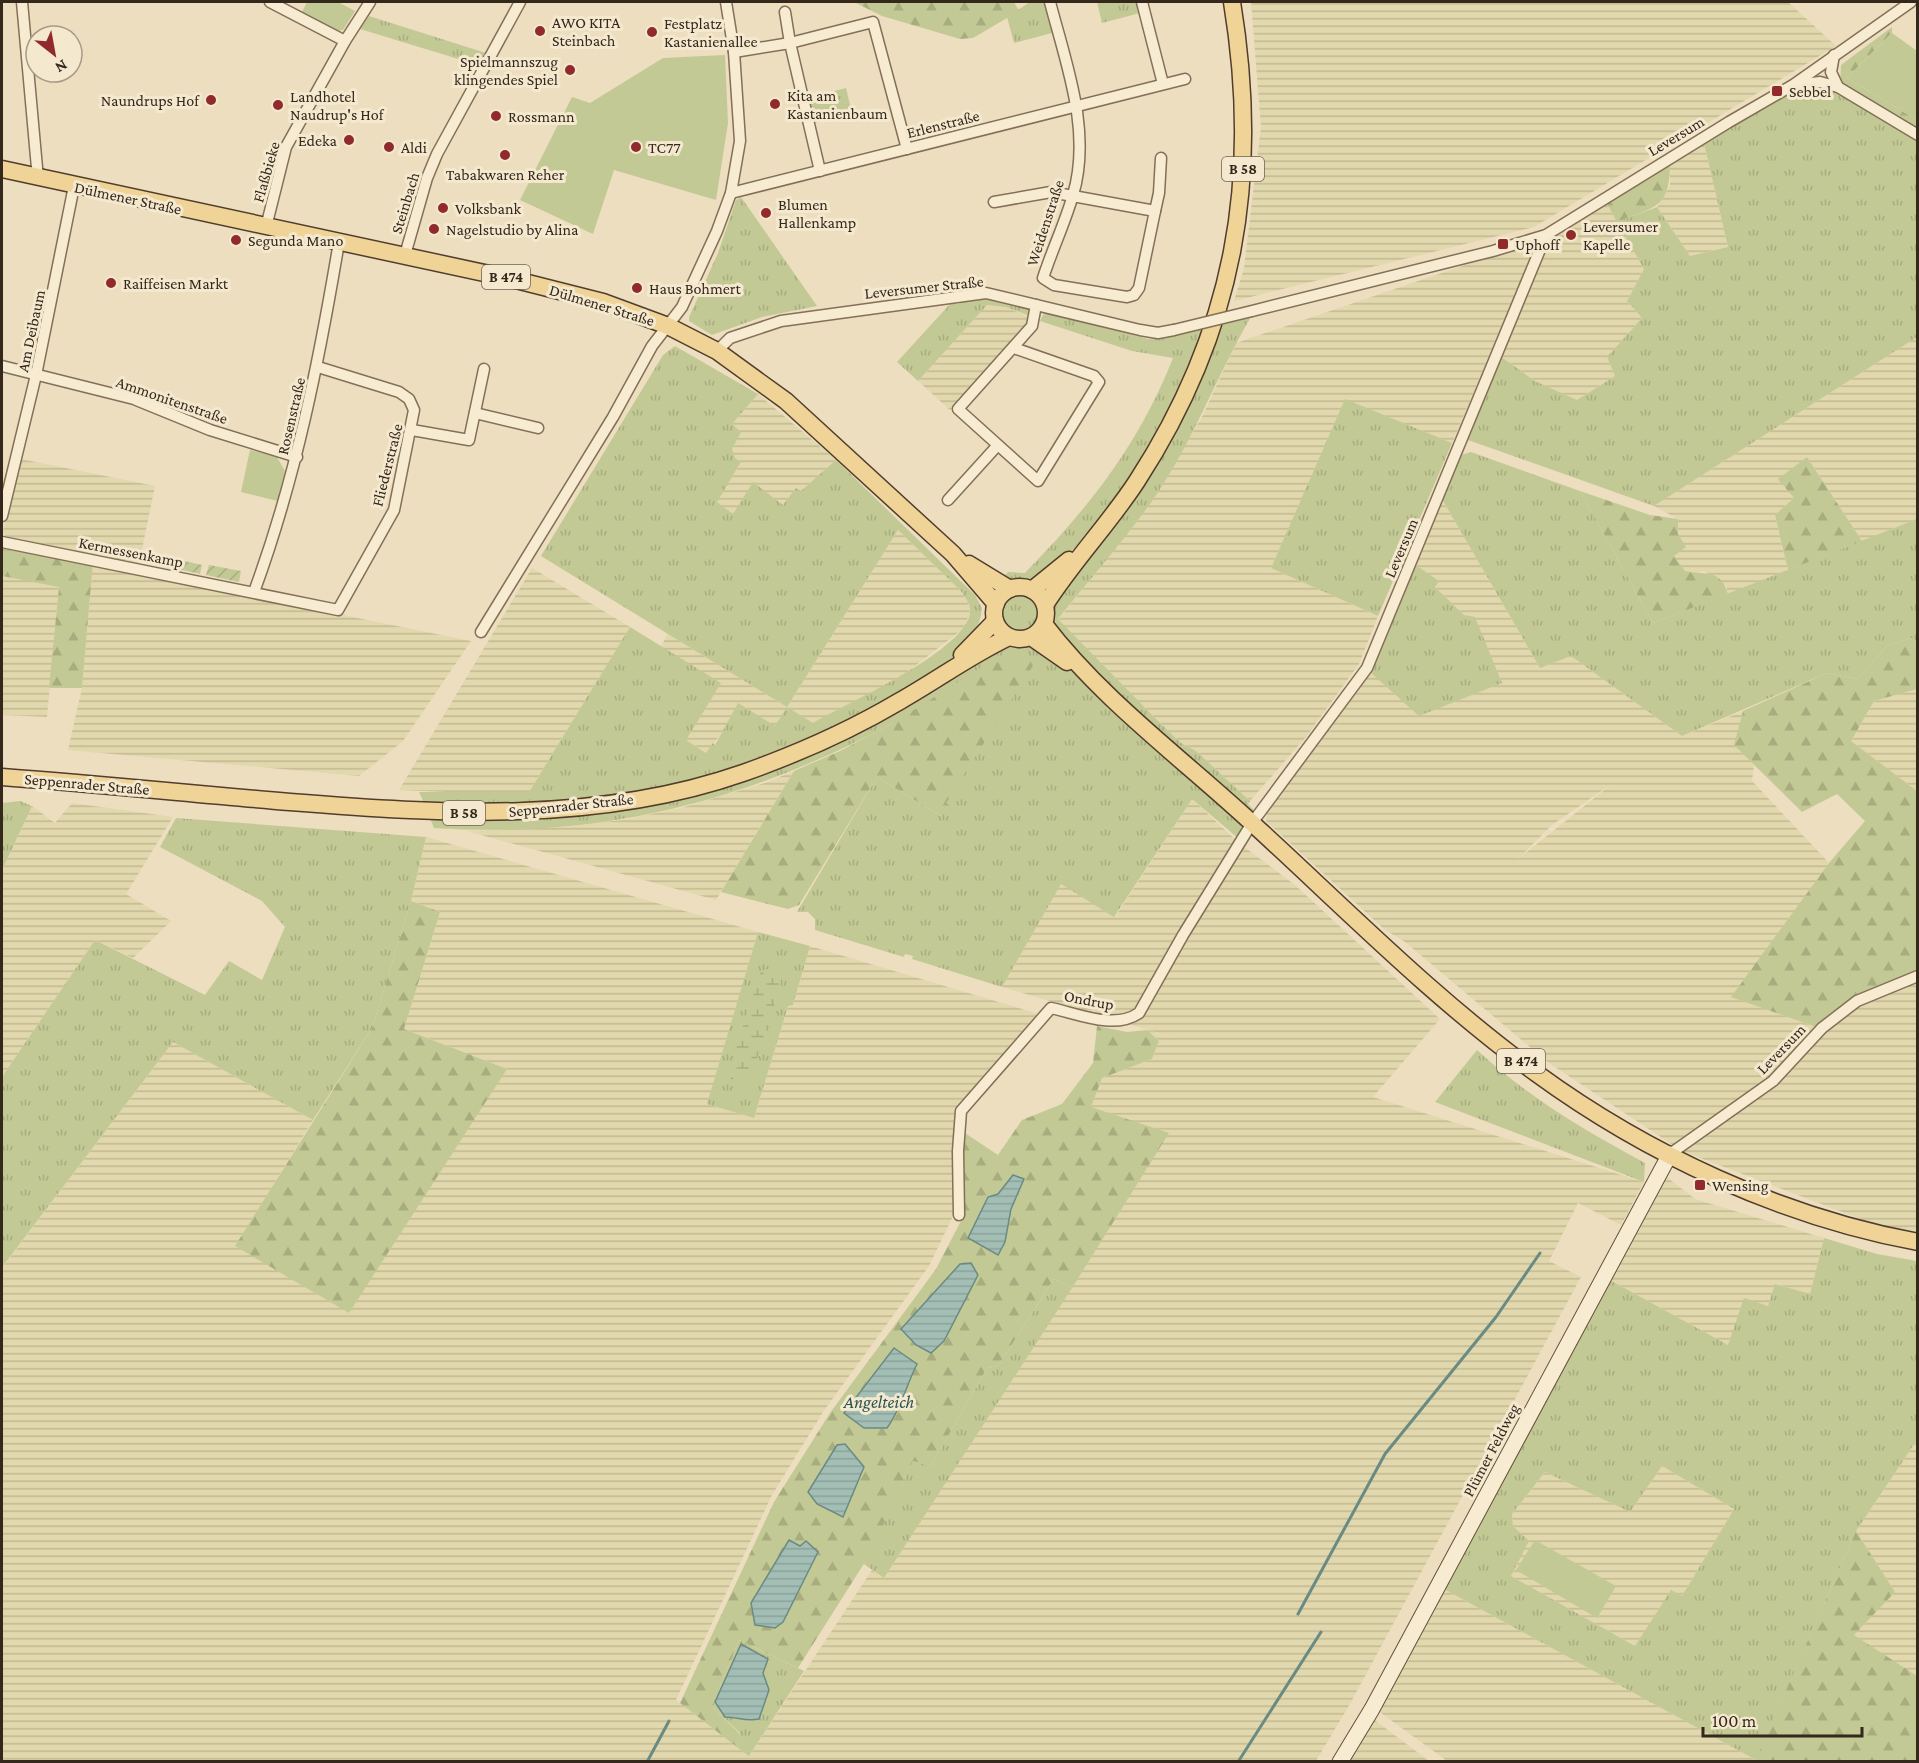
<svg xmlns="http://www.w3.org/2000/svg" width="1919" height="1763" viewBox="0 0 1919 1763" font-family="'Crimson Pro',serif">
<defs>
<pattern id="farmland-rules" width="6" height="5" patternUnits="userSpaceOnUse" patternTransform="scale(1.5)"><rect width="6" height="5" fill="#e1d8ad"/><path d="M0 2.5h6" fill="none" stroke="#c2b994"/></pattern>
<pattern id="grass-tufts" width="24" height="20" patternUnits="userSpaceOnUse" patternTransform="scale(1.5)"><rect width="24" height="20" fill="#c3c994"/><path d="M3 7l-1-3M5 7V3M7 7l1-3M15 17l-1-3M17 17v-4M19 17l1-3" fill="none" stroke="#a8ad7f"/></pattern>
<pattern id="forest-firs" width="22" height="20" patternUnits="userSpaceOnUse" patternTransform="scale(1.5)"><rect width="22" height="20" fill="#c3c994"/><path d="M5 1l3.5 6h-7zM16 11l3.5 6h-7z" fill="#a8ad7f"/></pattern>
<pattern id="wetland-marsh" width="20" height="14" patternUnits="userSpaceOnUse" patternTransform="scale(1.5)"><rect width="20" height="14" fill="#c3c994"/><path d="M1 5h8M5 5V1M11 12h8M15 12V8" fill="none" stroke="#a8ad7f"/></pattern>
<pattern id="garden-furrows" width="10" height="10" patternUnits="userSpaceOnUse" patternTransform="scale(1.5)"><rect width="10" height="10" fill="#c3c994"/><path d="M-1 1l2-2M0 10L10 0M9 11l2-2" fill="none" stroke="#a8ad7f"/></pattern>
<pattern id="water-rules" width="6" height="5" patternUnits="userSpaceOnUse" patternTransform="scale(1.5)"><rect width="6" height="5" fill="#a2beb5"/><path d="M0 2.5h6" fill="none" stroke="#8ca39b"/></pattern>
</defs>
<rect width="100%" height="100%" fill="#ecdebf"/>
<g fill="url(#farmland-rules)" fill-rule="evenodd">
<path d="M1251 2H1788L1836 46 1534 227 1234 301 1244 268 1261 127Z"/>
<path d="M1703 139 1728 247 1690 256 1657 207 1670 186V158Z"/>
<path d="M1604 198 1644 269 1627 301 1642 318 1607 357 1615 376 1577 400 1535 381 1496 353 1546 235Z"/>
<path d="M1521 246 1527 252 1530 260 1452 443 1345 400 1271 568 1378 616 1359 664 1306 737 1250 801 1196 751 1181 743 1161 724 1058 620 1152 500 1203 415 1236 343Z"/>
<path d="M987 305 1006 307 1034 319 950 410 918 381Z"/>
<path d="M1917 337V519L1862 541 1807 457 1794 498 1775 515 1788 570 1728 594 1726 586 1704 571 1695 574 1684 571 1674 556 1678 534V519L1654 506Z"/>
<path d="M758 394 836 460 808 487 801 491 796 488 783 506 733 514 716 502 741 463 735 458 732 449 740 432 732 424Z"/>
<path d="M21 459 155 486 139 564 5 536 3 531Z"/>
<path d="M1442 499 1540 668 1571 656 1682 736 1743 711 1735 745 1754 765 1752 781 1829 863 1732 997 1819 1028 1771 1079 1676 1147 1549 1063 1405 942 1384 929 1266 821 1267 811 1369 671 1475 618 1464 615 1435 587 1438 581 1414 564ZM1613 783 1518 859 1552 825Z"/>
<path d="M898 530 960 590 968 602 970 613 963 629 894 682 813 723 775 726 730 721 707 753 686 740 661 646 668 634 787 707Z"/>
<path d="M93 562 225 591 471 641 403 741 359 776 68 750 82 688Z"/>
<path d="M532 568 630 627 529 792 472 793 399 790Z"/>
<path d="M2 576 59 586 47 717 2 715Z"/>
<path d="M1917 689V791L1851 741 1874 701Z"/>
<path d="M794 771 716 900 467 831 573 826 621 820 681 808 765 783Z"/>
<path d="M1192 799 1239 843 1295 885 1440 1019 1373 1097 1644 1182 1621 1225 1578 1203 1549 1261 1581 1277 1351 1702 1316 1761H2V1268L173 1042 313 1120 236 1246 507 1069 404 1029 440 912 411 901 426 837 758 932 708 1104 754 1118 788 1006 793 1005 810 946 1042 1015 957 1111 954 1214 929 1266 823 1412 772 1495 676 1700 749 1756 872 1570 884 1578 1168 1134 1091 1107 1102 1078 1152 1059 1159 1041 1147 1030 1179 1039 1002 987 1061 883 1115 917Z"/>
<path d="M72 803 173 817 126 894 171 921 133 958 95 940 2 1077V870L32 806 55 823Z"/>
<path d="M1917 979V1234L1887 1229 1682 1151 1776 1084 1825 1029 1859 1003Z"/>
<path d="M1664 1175 1695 1199 1824 1238 1810 1294 1776 1284 1768 1306 1728 1345 1608 1279Z"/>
<path d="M1917 1440V1677L1853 1635 1895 1592 1856 1531Z"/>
<path d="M1662 1466 1734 1509 1682 1596 1671 1591 1635 1646 1511 1576 1528 1541 1513 1526 1512 1514 1545 1472 1630 1512Z"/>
<path d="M1444 1589 1756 1760 1755 1762 1447 1761 1377 1710Z"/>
<path d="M1372 1718 1429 1761 1345 1762Z"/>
</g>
<g fill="url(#grass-tufts)" fill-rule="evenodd">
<path d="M1030 2H1044L1052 33 1014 43 1007 17Z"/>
<path d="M1097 2H1137L1140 13 1102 23Z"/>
<path d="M369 16 486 53 478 65 360 29Z"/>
<path d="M1811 85 1829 88 1917 141V337L1654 506 1468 440 1500 356 1535 381 1577 400 1615 376 1607 357 1642 318 1627 301 1644 269 1617 222 1657 207 1690 256 1728 247 1703 139 1792 90Z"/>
<path d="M846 88 852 113 814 123 807 98Z"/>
<path d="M741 197 817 306 762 317 712 335 689 321V317L718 253 736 200Z"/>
<path d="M964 299C985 299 1012 297 1031 310L1030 316 1006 307 987 305 918 381 897 362 950 304H959Z"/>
<path d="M1049 313 1148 339H1162L1206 327C1169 412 1130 506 1055 565 1049 570 1040 580 1033 582 1024 584 1010 582 1001 580L1008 572 1025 573C1090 506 1138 446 1173 358L1132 351 1040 321 1043 315Z"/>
<path d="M1252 315C1216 376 1193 443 1152 501 1123 542 1089 580 1058 619L1161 724 1181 743 1196 751 1250 801 1248 804 1255 811 1251 812 1110 688 1057 633 1052 622 1051 608 1097 546 1221 323Z"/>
<path d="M675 346 758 394 732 424 741 432 732 449 735 458 741 462 717 502 733 514 753 482 783 505 796 488 801 491 836 460 975 595 982 608C979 649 931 674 899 692 878 704 858 717 836 728 746 773 643 798 543 805 504 807 464 805 425 805L419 792H529L630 627 721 683 686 740 706 753 713 743 715 745 738 703 775 726 787 707 541 556 663 355ZM898 530 960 590C965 597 970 603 970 611 970 649 843 705 813 723L787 707Z"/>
<path d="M1345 399 1452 443 1378 616 1271 568Z"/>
<path d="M1471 452 1580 491 1653 623 1917 519V642L1911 638 1887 646 1857 679 1827 673 1682 736 1571 656 1540 668 1442 499 1461 455Z"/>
<path d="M1414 564 1439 581 1435 587 1464 615 1475 617 1502 683 1419 716 1369 671Z"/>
<circle cx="1020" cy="613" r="19"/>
<path d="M1005 644 1035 646 1047 651 1088 684 1242 823 1239 839 1192 799 1114 917 1061 884 1002 987 912 959 913 956 905 954 904 957 815 930V919L808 912H797L877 777 941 816 946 803 895 722C748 801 602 839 434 828L430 818 718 787Z"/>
<path d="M20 801 32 806 2 870V803Z"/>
<path d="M176 818 426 837 411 901 372 1028 313 1120 173 1042 3 1266 2 1077 95 940 205 995 229 961 262 980 285 927 262 901 160 847Z"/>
<path d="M758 932 810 946 793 1005 788 1006 754 1118 707 1104Z"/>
<path d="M1477 1050C1528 1097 1584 1130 1645 1163L1644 1182 1435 1102Z"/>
<path d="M1824 1238 1877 1254 1917 1261V1440L1856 1531 1756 1760 1444 1589 1608 1279 1728 1345 1744 1298 1768 1306 1775 1284 1810 1294ZM1662 1466 1734 1509 1682 1596 1671 1590 1635 1646 1511 1576 1529 1541 1513 1526 1512 1514 1545 1472 1630 1512Z"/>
<path d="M1054 1279 1072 1288 884 1578 864 1564 913 1461 931 1466 987 1368 998 1366Z"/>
<path d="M739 1640 804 1671 749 1756 737 1747 740 1733 712 1707Z"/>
</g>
<g fill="url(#forest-firs)">
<path d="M854 2H1014L1019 11 973 38 960 39 882 16Z"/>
<path d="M1892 27V33L1847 78 1917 120V130L1840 85 1841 65Z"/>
<path d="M1670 158C1670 208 1660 205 1617 222L1604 198Z"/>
<path d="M1807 457 1862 541 1788 570 1775 515 1794 498 1778 479Z"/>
<path d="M1580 491 1650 515 1678 519V534L1686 547 1674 556 1685 571C1704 576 1720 567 1728 594L1653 623Z"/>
<path d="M2 549 93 562 82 688H49L59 587 2 576Z"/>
<path d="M1911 638 1917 642V689L1874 701 1851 741 1917 791V974L1855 999 1819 1028 1731 997 1829 863 1865 821 1837 794 1802 812 1734 745 1743 711 1827 673 1857 679 1887 646Z"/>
<path d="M999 656H1023L1034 664 946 803 949 805 941 816 877 777 799 905 788 909 721 892 794 771 840 751 895 722Z"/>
<path d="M411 901 440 912 404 1029 507 1069 349 1313 235 1246 372 1028Z"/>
<path d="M1097 1026 1127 1032 1147 1030 1159 1041 1152 1059 1102 1078 1091 1107 1169 1133 1072 1288 1054 1279 998 1366 987 1368 931 1466 913 1461 870 1554 798 1668 739 1640 712 1707 740 1734 737 1747 680 1703 774 1502 830 1413 936 1269 963 1217 962 1131 998 1155 1022 1120 1062 1104 1093 1063Z"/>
<path d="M1856 1531 1895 1592 1854 1635 1917 1676V1761H1755Z"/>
</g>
<path fill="url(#wetland-marsh)" d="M771 968 780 970 781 984 752 1074 749 1081 741 1083 731 1079 729 1069 761 971Z"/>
<g fill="#c3c994">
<path d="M307 2H338L355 11 343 30 337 31 302 12Z"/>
<path d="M1892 33 1917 51V120L1847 78Z"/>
<path d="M725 55 728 123 716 200 614 170 593 234 520 200 572 97 590 103 663 58Z"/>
<path d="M250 450 277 457 285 471 278 501 241 492Z"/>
<path d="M1535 1540 1616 1586 1597 1618 1516 1570Z"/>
</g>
<g fill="url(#garden-furrows)">
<path d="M180 560 202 565 200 574 178 569Z"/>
<path d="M209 565 241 571 239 582 206 575Z"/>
</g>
<g fill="url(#water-rules)" stroke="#6a8b83" stroke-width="1.5">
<path d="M1013 1175 1024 1179 1011 1209 1005 1242 998 1255 968 1238 988 1197 998 1194Z"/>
<path d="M971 1263 978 1275 944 1341 931 1353 916 1345 901 1329 960 1264Z"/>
<path d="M894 1348 917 1364C906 1386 901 1409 887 1428H864L844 1413Z"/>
<path d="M845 1444 864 1467 843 1517 817 1504 808 1492 837 1445Z"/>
<path d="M789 1540 800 1546 806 1541 818 1552 783 1622 775 1628 755 1625 751 1603Z"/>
<path d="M741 1644 768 1659 763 1673 769 1690 759 1719C746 1722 738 1717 725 1717L715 1702Z"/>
</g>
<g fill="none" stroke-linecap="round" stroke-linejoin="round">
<g stroke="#6a8b83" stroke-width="3">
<path d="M1298 1614 1385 1454 1496 1317 1540 1253"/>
<path d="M647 1762 669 1721"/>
<path d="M1238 1762 1321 1632"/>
</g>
<g stroke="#846f58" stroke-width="13">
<g id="street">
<path d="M22 2 38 179"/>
<path d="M270 2 345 41"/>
<path d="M1142 2 1163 84"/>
<path d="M785 12 790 43 820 171"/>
<path d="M734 52 790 43 873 22 907 149"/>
<path d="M1834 55 1831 72 1838 87"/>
<path d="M1796 85 1820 82 1838 87 1918 135"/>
<path d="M731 193 1185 79"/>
<path d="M994 202 1051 192 1155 211 1139 288 1134 295 1127 297 1054 285 1043 278C1052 250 1065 223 1073 195 1092 131 1066 64 1050 2"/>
<path d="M1155 211 1159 193 1161 158"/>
<path d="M266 227 286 147 345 41 370 2"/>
<path d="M405 255 427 178 437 154 520 2"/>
<path d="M1252 311 1493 251 1546 235 1729 122 1793 85 1911 2"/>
<path d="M1014 348 1094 376 1099 382 1038 481 958 409 1032 326 1036 305"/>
<path d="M717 351 730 338 781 321 986 293 1140 330 1158 333 1174 330"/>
<path d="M2 366 134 399 210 430 297 457"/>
<path d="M475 413 538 428"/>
<path d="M412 430 469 440 484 369"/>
<path d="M948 500 997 446"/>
<path d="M2 516 36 375 74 186"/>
<path d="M2 542 338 610 394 510 414 410 409 399 399 392 318 367"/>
<path d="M254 592C296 478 319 361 339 242"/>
<path d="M481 632 613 417 652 346 682 307 717 231 731 193 740 141 734 52 726 2"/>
<path d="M1670 1154 1773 1081 1822 1028 1857 1001 1918 976"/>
<path d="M959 1215 958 1151 961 1111 1051 1008C1079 1014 1114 1030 1139 1013L1183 935 1252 823 1367 668 1546 235"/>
</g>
</g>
<g stroke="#65503b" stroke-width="17">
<path id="secondary" d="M1340 1762 1372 1709 1670 1154"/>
</g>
<g stroke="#513d2d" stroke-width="19">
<g id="primary">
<path d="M2 169 512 279 603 302 668 326 717 351 786 401 953 554 996 604"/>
<path d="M969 564 1010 589"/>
<circle cx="1020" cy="613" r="26"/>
<path d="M1032 590 1069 560"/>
<path d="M1045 605C1073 561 1109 524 1137 481 1235 330 1261 178 1232 2"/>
<path d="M1044 624C1102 700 1183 759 1253 824 1345 908 1434 999 1536 1073 1647 1154 1782 1217 1918 1242"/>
<path d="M1031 637 1067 662"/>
<path d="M962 655 995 621"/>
<path d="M2 777C98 784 194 794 290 802 441 814 597 824 743 773 797 754 851 730 900 701 937 680 971 655 1009 637"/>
</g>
</g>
<use href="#street" stroke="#f7ecd2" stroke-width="10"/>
<use href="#secondary" stroke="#f7ecd2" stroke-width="15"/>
<use href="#primary" stroke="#efd397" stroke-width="16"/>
<g stroke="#846f58" stroke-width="13" stroke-linecap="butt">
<path id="street-bridge" d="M1174 330 1252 311"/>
</g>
<use href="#street-bridge" stroke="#f7ecd2" stroke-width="10"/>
</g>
<g fill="#912a2c" stroke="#f4e9ce" stroke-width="2">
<circle cx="540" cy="31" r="6"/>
<circle cx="652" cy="32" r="6"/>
<circle cx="570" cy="70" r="6"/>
<rect x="1771" y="85" width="12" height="12" rx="3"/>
<circle cx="211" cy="100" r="6"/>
<circle cx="775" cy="104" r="6"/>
<circle cx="278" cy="105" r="6"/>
<circle cx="496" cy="116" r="6"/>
<circle cx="349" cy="140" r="6"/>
<circle cx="389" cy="147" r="6"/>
<circle cx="636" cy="147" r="6"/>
<circle cx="505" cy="155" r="6"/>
<circle cx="443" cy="208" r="6"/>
<circle cx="766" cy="213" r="6"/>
<circle cx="434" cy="229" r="6"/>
<circle cx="1571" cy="235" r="6"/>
<circle cx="236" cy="240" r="6"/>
<rect x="1497" y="238" width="12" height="12" rx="3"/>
<circle cx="111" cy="283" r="6"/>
<circle cx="637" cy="288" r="6"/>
<rect x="1694" y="1179" width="12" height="12" rx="3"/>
</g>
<g text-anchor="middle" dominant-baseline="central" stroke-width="6" stroke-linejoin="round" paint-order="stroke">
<g fill="#f4e9ce" stroke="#6e6151" stroke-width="1.5">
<rect x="1222" y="157" width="42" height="24" rx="4.5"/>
<rect x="482" y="265" width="48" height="24" rx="4.5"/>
<rect x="443" y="801" width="42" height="24" rx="4.5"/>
<rect x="1497" y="1049" width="48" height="24" rx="4.5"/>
</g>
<g font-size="15" font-weight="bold" fill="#34271c">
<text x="1243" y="169">B 58</text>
<text x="506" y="277">B 474</text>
<text x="464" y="813">B 58</text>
<text x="1521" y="1061">B 474</text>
</g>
<g font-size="16" fill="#34271c" stroke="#f4e9ce" text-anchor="start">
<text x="552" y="22">AWO KITA<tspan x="552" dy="18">Steinbach</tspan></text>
<text x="664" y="23">Festplatz<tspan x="664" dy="18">Kastanienallee</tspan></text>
<text x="558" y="61" text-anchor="end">Spielmannszug<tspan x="558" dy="18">klingendes Spiel</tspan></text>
<text x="1789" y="91">Sebbel</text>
<text x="787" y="95">Kita am<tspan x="787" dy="18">Kastanienbaum</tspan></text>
<text x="290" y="96">Landhotel<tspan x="290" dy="18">Naudrup's Hof</tspan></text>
<text x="199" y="100" text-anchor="end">Naundrups Hof</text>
<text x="508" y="116">Rossmann</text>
<text x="337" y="140" text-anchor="end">Edeka</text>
<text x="401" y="147">Aldi</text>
<text x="648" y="147">TC77</text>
<text x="505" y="174" text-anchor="middle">Tabakwaren Reher</text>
<text x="778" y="204">Blumen<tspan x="778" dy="18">Hallenkamp</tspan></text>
<text x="455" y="208">Volksbank</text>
<text x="1583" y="226">Leversumer<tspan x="1583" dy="18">Kapelle</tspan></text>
<text x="446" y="229">Nagelstudio by Alina</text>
<text x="248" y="240">Segunda Mano</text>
<text x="1515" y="244">Uphoff</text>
<text x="123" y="283">Raiffeisen Markt</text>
<text x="649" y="288">Haus Bohmert</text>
<text x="1712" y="1185">Wensing</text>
</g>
<g font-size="16" fill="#34271c" stroke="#f4e9ce">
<text transform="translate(943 124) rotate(-14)">Erlenstraße</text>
<text transform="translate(1676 136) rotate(-31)">Leversum</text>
<text transform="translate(266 172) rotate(-74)">Flaßbieke</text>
<text transform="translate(128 198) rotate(12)">Dülmener Straße</text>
<text transform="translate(405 203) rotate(-73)">Steinbach</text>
<text transform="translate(1045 223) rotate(-72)">Weidenstraße</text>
<text transform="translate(924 287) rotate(-6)">Leversumer Straße</text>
<text transform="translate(602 305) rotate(17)">Dülmener Straße</text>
<text transform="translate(31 331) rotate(-78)">Am Deibaum</text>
<text transform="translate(172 400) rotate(19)">Ammonitenstraße</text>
<text transform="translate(291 416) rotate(-77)">Rosenstraße</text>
<text transform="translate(387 465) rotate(-76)">Fliederstraße</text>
<text transform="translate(1401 548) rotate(-67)">Leversum</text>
<text transform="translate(131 552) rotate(11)">Kermessenkamp</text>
<text transform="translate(87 784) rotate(5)">Seppenrader Straße</text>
<text transform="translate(571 805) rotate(-6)">Seppenrader Straße</text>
<text transform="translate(1089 1000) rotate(11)">Ondrup</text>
<text transform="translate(1781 1049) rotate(-46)">Leversum</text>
<text transform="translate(1491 1450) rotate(-62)">Plümer Feldweg</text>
</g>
<g font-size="18" font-style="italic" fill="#2c5350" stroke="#f4e9ce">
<text x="879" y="1402">Angelteich</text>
</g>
</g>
<rect width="1919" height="1763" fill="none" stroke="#34271c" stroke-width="6"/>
<g transform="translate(54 54) rotate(149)"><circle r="28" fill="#f4e9ce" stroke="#a79b87" stroke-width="1.5"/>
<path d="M0-4.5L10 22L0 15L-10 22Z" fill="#912a2c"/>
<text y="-9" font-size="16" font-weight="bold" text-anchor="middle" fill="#34271c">N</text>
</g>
<path d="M1703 1727v9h159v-9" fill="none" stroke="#34271c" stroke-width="3"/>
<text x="1712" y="1727" font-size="18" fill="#34271c" stroke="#f4e9ce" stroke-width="4.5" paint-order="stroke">100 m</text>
</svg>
